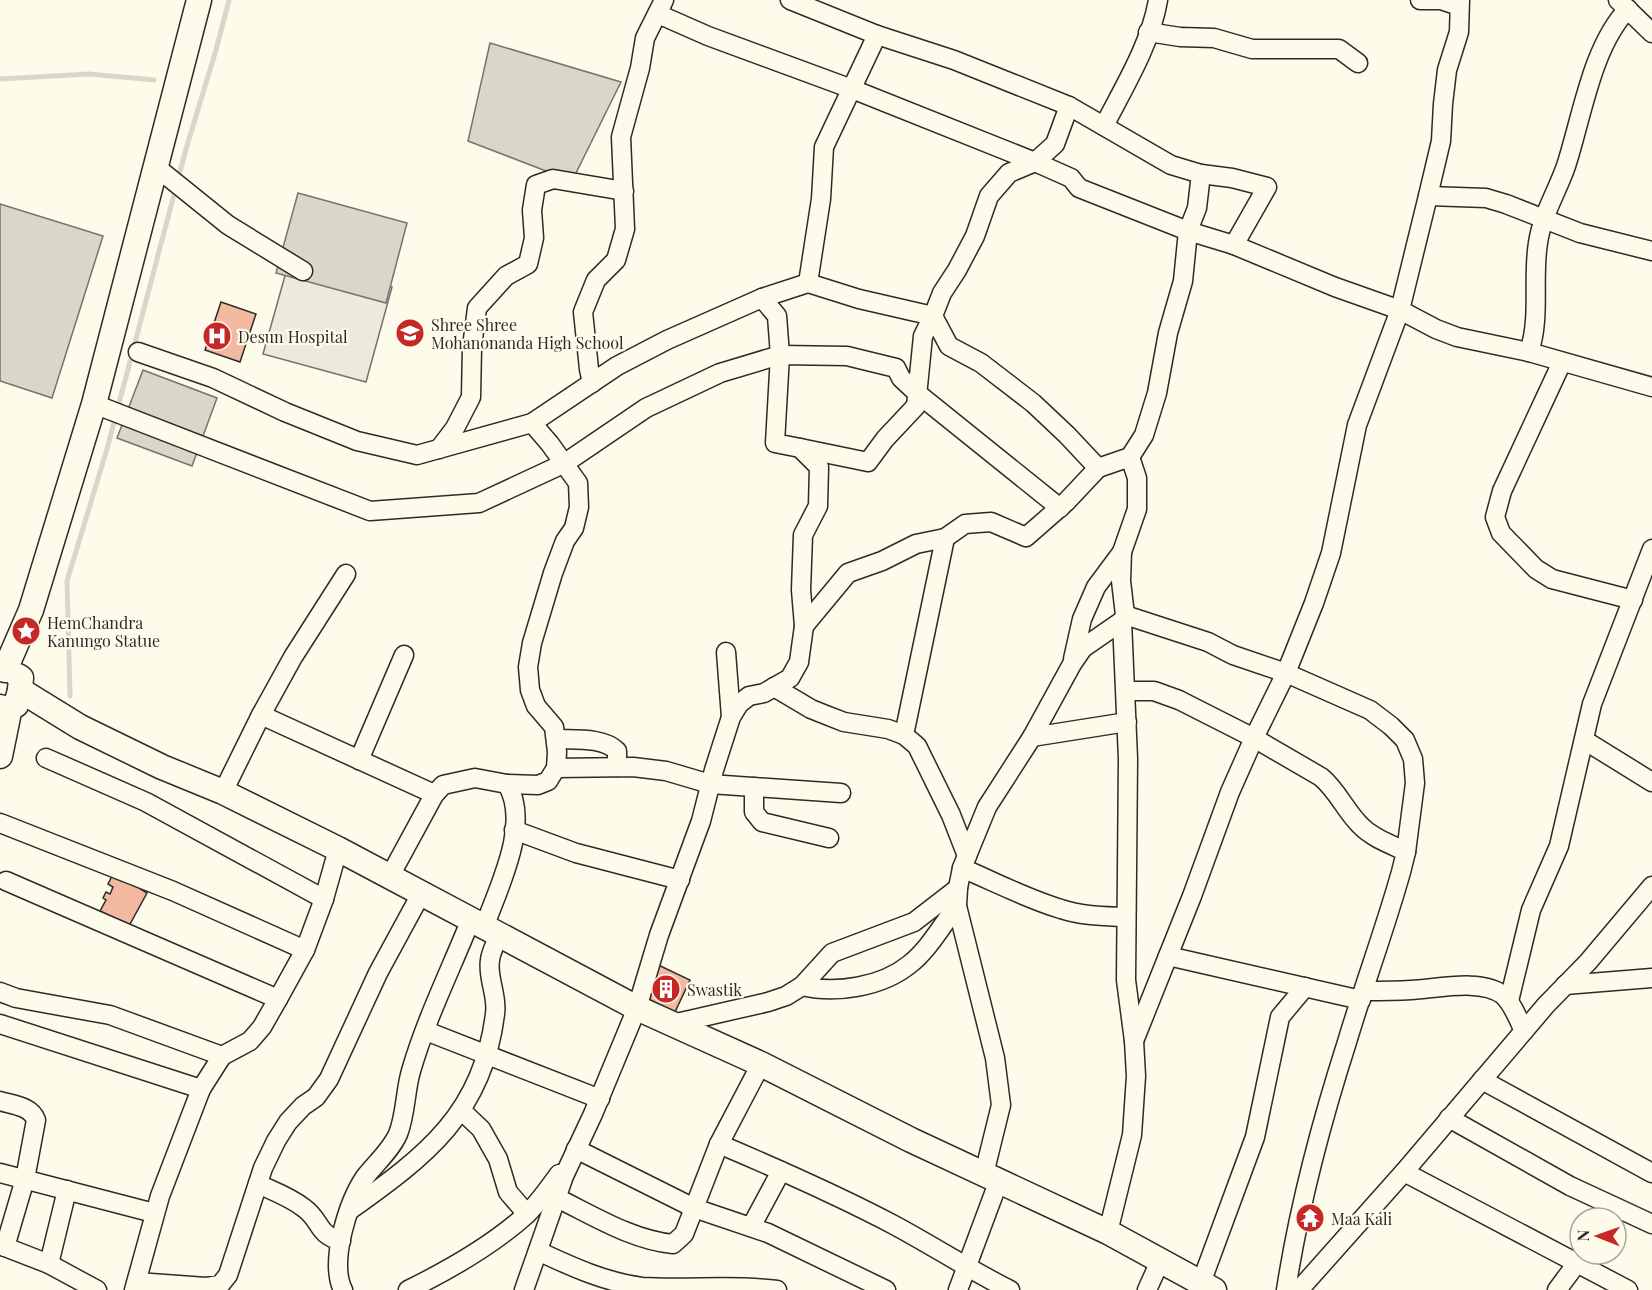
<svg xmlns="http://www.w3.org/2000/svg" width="1652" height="1290" viewBox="0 0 1652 1290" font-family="'Playfair Display',serif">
<rect width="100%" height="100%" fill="#fdfbea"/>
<path fill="#ecebdb" stroke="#74746e" stroke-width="1.5" d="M290 258 392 287 366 382 263 354Z"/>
<g fill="#d8d7c9" stroke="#74746e" stroke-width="1.5">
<path d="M490 43 621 82 572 181 468 141Z"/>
<path d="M298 193 407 223 386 303 276 273Z"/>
<path d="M0 204 103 236 52 398 0 381Z"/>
<path d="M143 370 217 398 192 466 117 438Z"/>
</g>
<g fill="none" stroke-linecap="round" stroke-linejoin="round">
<g stroke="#d8d7c9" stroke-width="5">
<path d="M0 79 89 74 154 80"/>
<path d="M70 696 67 581 107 449 186 149 216 50 229 0"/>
</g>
</g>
<g fill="#f2b8a0" stroke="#2b2b2b" stroke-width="1.5">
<path d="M221 302 256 314 240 362 205 350Z"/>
<path d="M114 872 147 893 129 926 100 911 106 900 103 898 106 892 110 894 113 887 108 884Z"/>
<path d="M652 962 690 980 675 1012 644 997Z"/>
</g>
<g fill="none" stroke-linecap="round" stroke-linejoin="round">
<g stroke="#2b2b2b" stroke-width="21">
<g id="minor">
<path d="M790 0 877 35 954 60 1069 106 1171 165 1201 174 1232 178 1267 187 1234 245 1335 287 1400 310 1436 329 1457 337 1529 352 1652 387"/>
<path d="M1420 0H1441L1459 6"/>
<path d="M1618 0 1652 33"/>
<path d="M658 14 708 36 852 89 1035 162 1071 178 1079 188 1188 231 1234 245"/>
<path d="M1148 32 1180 37 1214 38 1252 49H1339L1358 63"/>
<path d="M1069 106 1055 144 1035 162 1009 173 989 196 975 236 957 270 942 293 933 316 949 346 981 363 1033 403 1067 435 1098 468 1130 457 1144 435 1157 393 1168 333 1183 281 1188 231 1197 208 1201 174"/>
<path d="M1104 126C1124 87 1151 43 1158 0"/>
<path d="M156 167 228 225 303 271"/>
<path d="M1428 196 1486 198 1506 204 1580 233 1652 251"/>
<path d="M138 352 213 378 285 412 357 441 417 455 532 423 617 366 667 340 762 298 808 283 821 199 824 147 877 35"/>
<path d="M1529 352C1541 317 1532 279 1538 243 1542 215 1557 192 1566 166 1582 117 1592 46 1628 9"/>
<path d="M1562 362 1502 491 1495 517 1501 533 1536 569 1552 579 1633 600"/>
<path d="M592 383 589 369 583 312 596 280 616 260 625 229 621 137 640 68 645 38 664 0"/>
<path d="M94 404 370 511 479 503 565 463 646 408 720 373 780 355 847 356 896 368 901 378 917 393 1060 508"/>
<path d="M800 448 868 462 885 439 916 406 923 336 933 316 859 299 808 283"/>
<path d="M439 449 455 428 471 397 472 347 477 308 506 276 528 264 534 238 532 210 536 185 553 179 624 191"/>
<path d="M1125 615 1208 642 1233 655 1286 673 1370 710 1391 726 1405 740 1413 759 1415 783 1406 852 1401 872C1385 929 1364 985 1347 1042 1321 1123 1299 1206 1286 1290"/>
<path d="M804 626 848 573 882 561 916 544 945 538 965 524 991 522 1026 537 1066 502 1098 468"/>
<path d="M726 652 731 717"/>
<path d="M1073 659 1082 619 1096 587 1122 552"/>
<path d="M774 687 811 709 826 715 844 722 888 729 904 735 917 746 951 815 967 856"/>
<path d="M1126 691H1154L1179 700 1254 738 1321 777C1337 790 1345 810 1360 825 1372 838 1391 844 1406 852"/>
<path d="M261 715 434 794"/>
<path d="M904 735 945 538"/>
<path d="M1032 737 1127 722"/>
<path d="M556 739C575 740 603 737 617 751V767"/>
<path d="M1584 740 1652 782"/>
<path d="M46 758 146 802 324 899"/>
<path d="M359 760 404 655"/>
<path d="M556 768 633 767 666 771 710 784 841 793"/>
<path d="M507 784 538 785 548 781 556 768 557 752 554 727 536 706 530 690 528 667 532 643 553 573 565 541 574 528 579 507 578 483 550 444 532 423"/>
<path d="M754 787V812L762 822 829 838"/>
<path d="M223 792 261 715 293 657 346 574"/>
<path d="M0 823 173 891 305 950"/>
<path d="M514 830 576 853 680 880"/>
<path d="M962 868C995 882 1027 899 1061 909 1082 916 1104 916 1125 917"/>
<path d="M390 876 434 795 443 785 475 778 507 784C531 824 499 886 485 925"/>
<path d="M6 881 278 999"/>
<path d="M1168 956 1361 1000"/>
<path d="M1565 985 1652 978"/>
<path d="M802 986C836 994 882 987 910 964 929 949 942 925 957 906"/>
<path d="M1364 991C1379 991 1395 991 1411 990 1436 989 1481 978 1503 995 1513 1004 1518 1019 1524 1031"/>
<path d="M0 992 16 998 110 1015 222 1056"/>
<path d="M1509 1001 1531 910 1559 846 1592 704 1652 549"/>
<path d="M0 1024 201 1089"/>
<path d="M672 1024 768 1002 786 996 802 986 832 953 914 922 958 888"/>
<path d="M426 1031 600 1099"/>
<path d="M1134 1041 1192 896 1230 792 1254 738 1286 673 1314 603 1331 553 1357 425 1400 310 1428 196 1441 141 1443 104 1447 70 1459 32 1460 0"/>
<path d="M1482 1080 1652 1173"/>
<path d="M0 1101C13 1105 31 1106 36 1120L25 1179 5 1247"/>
<path d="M462 1111 481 1129 498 1159 508 1192 527 1214"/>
<path d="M1449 1118 1570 1186 1652 1224"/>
<path d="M719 1144C778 1169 837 1195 894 1225 933 1246 970 1270 1010 1290"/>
<path d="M576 1149 694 1208 768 1233 886 1290"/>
<path d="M1404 1172 1628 1290"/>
<path d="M0 1173 154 1213"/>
<path d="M984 1174 1001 1105 995 1058 957 906 958 888 962 868 987 807 1032 737 1072 664 1083 648 1122 621 1125 615 1121 581 1122 552 1137 509V478L1130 457"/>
<path d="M258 1184C273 1191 290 1197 304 1208 322 1221 316 1234 341 1241"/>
<path d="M557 1198C594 1216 632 1240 673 1244L684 1234 719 1144 761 1064"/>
<path d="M350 1210C426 1156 483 1113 495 1014 498 996 487 978 490 960 491 951 496 942 500 934"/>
<path d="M751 1227 781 1171"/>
<path d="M1108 1232 1132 1135 1136 1076 1134 1041 1126 980 1128 759 1122 621"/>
<path d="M0 1245 49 1264 97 1290"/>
<path d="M538 1251C572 1267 605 1282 642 1287 687 1290 733 1284 777 1290"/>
<path d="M49 1264 67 1190"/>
<path d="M137 1282 206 1287 220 1285 228 1275 263 1168 276 1141 288 1122 303 1106 316 1097 329 1079 378 973 422 892"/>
<path d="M1201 1283 1255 1137 1280 1017 1305 987"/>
<path d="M134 1290 160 1196 201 1089 222 1056 250 1041 262 1027 278 999 305 950 324 899 338 849"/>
<path d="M343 1290C329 1262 348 1202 365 1177 376 1163 391 1150 398 1134 406 1114 405 1091 411 1071 426 1019 451 969 471 919"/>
<path d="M408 1290C449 1270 493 1245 527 1214 539 1202 549 1188 559 1174"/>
<path d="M524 1290 564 1176 593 1114 637 1008 659 935 701 821 714 770 731 717 739 704 749 696 764 693 790 678 799 662 804 626 801 590 803 535 818 506 819 467 800 448 775 443 780 355 777 316 762 298"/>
<path d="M958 1290 999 1180"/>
<path d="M1147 1290 1160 1261"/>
<path d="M1299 1290 1404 1172 1546 1005 1588 962 1652 886"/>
<path d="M1557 1290 1577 1263"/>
</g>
</g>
<g stroke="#2b2b2b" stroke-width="27">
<g id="major">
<path d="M5 670 31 610 94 404 199 0"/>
<path d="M20 690 80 727 162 767 223 792 338 849 637 1008 761 1064 911 1140 1108 1232 1214 1290"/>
<path d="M0 707 5 709 16 705 20 690 21 678 18 676"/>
<path d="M0 756 10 707"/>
</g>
</g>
<use href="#minor" stroke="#fdfbea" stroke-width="18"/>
<use href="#major" stroke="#fdfbea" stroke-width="24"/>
</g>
<defs>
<g id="school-disc" transform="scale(1.5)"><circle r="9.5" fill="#c62828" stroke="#fdfbea"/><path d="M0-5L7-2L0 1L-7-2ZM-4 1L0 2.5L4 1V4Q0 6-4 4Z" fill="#fff"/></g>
<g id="hospital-disc" transform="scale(1.5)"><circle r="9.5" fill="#c62828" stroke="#fdfbea"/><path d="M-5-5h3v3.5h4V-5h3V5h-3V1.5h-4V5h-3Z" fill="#fff"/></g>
<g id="sight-disc" transform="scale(1.5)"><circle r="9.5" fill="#c62828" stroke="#fdfbea"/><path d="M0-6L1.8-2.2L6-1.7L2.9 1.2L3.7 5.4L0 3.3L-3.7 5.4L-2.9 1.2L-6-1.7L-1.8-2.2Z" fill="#fff"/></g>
<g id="building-disc" transform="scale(1.5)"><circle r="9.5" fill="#c62828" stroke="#fdfbea"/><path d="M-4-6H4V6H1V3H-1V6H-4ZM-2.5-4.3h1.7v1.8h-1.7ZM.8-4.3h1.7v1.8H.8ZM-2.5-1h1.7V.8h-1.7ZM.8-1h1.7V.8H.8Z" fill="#fff"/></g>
<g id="temple-disc" transform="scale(1.5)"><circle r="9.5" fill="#c62828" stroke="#fdfbea"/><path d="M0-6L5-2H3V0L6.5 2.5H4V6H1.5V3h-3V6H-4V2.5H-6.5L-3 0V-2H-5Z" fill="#fff"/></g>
</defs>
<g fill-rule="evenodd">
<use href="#school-disc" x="410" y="333"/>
<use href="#hospital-disc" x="217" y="336"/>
<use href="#sight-disc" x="26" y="631"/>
<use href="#building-disc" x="666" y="989"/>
<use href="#temple-disc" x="1310" y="1218"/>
</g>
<g text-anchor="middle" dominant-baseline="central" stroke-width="4.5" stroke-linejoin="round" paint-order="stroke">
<g font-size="16" fill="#2b2b2b" stroke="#fdfbea" text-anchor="start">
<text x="431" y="324">Shree Shree<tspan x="431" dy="18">Mohanonanda High School</tspan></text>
<text x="238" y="336">Desun Hospital</text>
<text x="47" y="622">HemChandra<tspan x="47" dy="18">Kanungo Statue</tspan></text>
<text x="687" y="989">Swastik</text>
<text x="1331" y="1218">Maa Kali</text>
</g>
</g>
<g transform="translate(1598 1236) rotate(271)"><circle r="28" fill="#fdfbea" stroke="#a9a89e" stroke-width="1.5"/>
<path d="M0-4.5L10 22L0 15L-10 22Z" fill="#c62828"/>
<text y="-9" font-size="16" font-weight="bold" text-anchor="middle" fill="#2b2b2b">N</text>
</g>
</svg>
